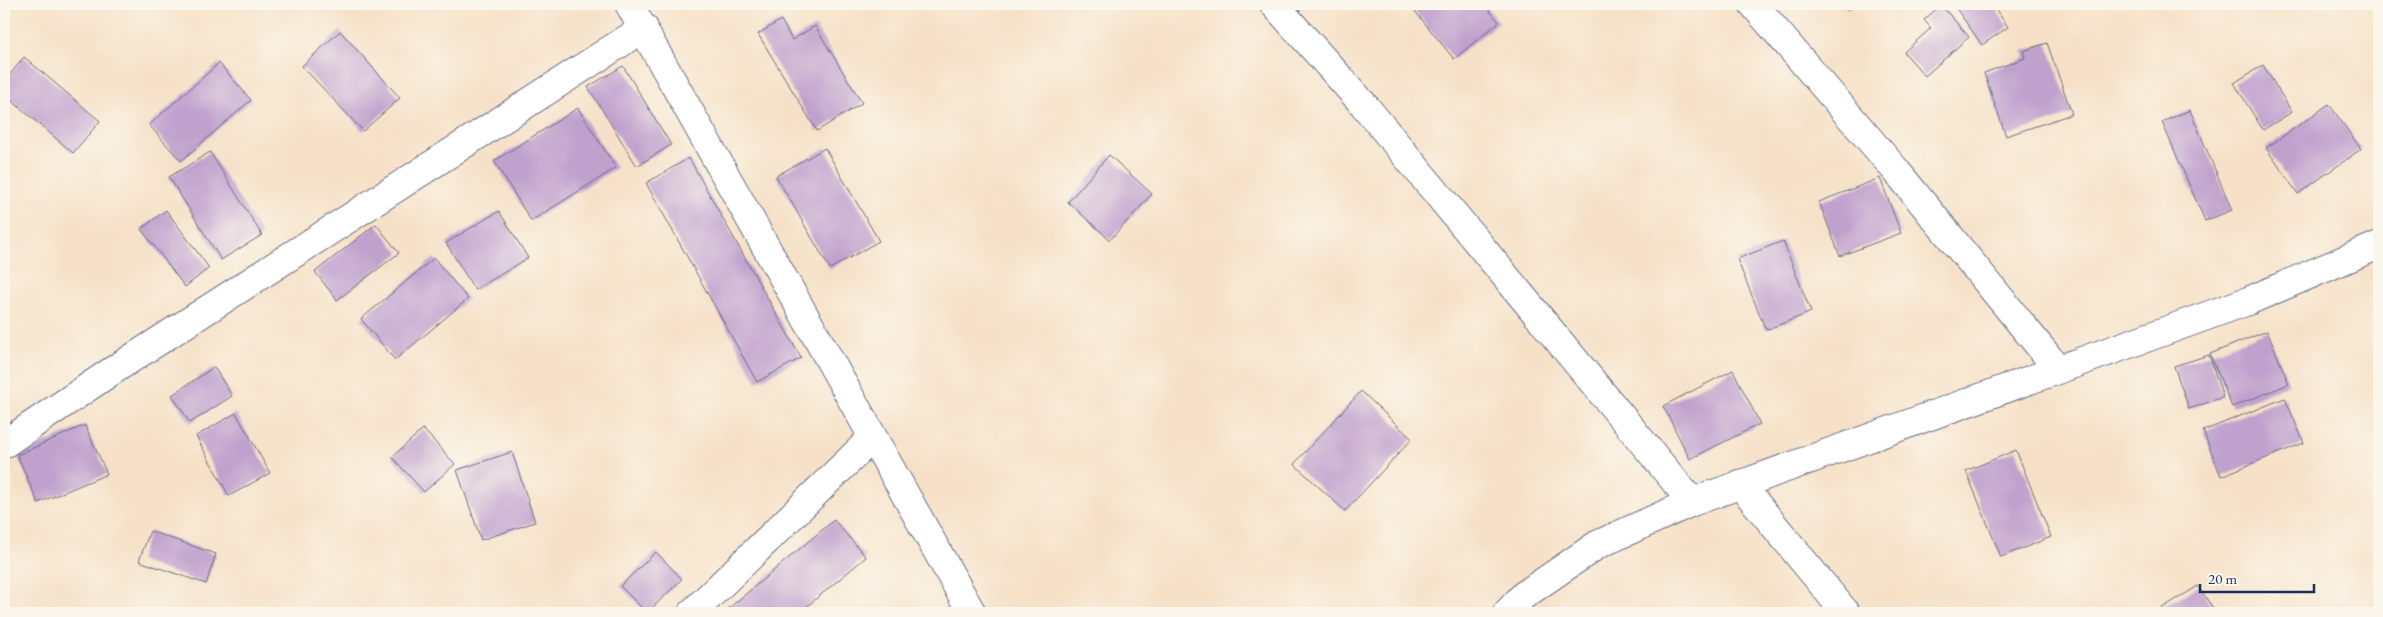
<svg xmlns="http://www.w3.org/2000/svg" width="2383" height="617" viewBox="0 0 2383 617" font-family="'EB Garamond',serif">
<rect width="100%" height="100%" fill="#fbf7ec"/>
<filter id="ink" filterUnits="userSpaceOnUse"><feTurbulence type="fractalNoise" baseFrequency=".02" numOctaves="2"/><feDisplacementMap in="SourceGraphic" scale="10" xChannelSelector="R" yChannelSelector="G"/><feConvolveMatrix kernelMatrix="1 2 1 2 8 2 1 2 1" color-interpolation-filters="sRGB"/></filter>
<filter id="wash" filterUnits="userSpaceOnUse"><feTurbulence type="fractalNoise" baseFrequency=".0096" numOctaves="4" result="noise"/><feDisplacementMap in="SourceGraphic" scale="20" xChannelSelector="R" yChannelSelector="G"/><feGaussianBlur stdDeviation="1.12" result="paint"/><feColorMatrix in="noise" values="0 0 0 0 0 0 0 0 0 0 0 0 0 0 0 0 0 1.4 0 .05"/><feComposite in="paint" operator="in"/></filter>
<g filter="url(#wash)">
<rect width="100%" height="100%" fill="#f6e1c8"/>
<g id="blocks">
<g fill="#c0a0cd">
<path d="M1409 4H1484L1499 22 1454 59Z"/>
<path d="M1843 4H1854L1847 9Z"/>
<path d="M1953 4H1992L2008 27 1982 45Z"/>
<path d="M1941 5 1969 37 1925 76 1904 52 1931 28 1924 20Z"/>
<path d="M781 20 792 40 815 26 862 103 817 131 758 34Z"/>
<path d="M340 31 400 98 363 131 302 66Z"/>
<path d="M2047 43 2072 114 2006 136 1984 73 2025 58 2023 51Z"/>
<path d="M24 57 100 121 73 153 4 94V82Z"/>
<path d="M219 63 251 100 181 161 149 125Z"/>
<path d="M2263 65 2292 112 2263 130 2234 83Z"/>
<path d="M623 66 671 145 637 166 588 87Z"/>
<path d="M2329 104 2361 149 2298 194 2266 148Z"/>
<path d="M578 108 616 168 531 221 494 161Z"/>
<path d="M2190 110 2232 210 2205 221 2162 122Z"/>
<path d="M825 148 879 241 830 269 776 176Z"/>
<path d="M210 152 262 235 221 260 169 177Z"/>
<path d="M1109 155 1152 194 1110 240 1068 202Z"/>
<path d="M689 158 801 358 757 382 646 183Z"/>
<path d="M1880 178 1901 233 1840 256 1819 202Z"/>
<path d="M166 210 209 268 185 287 141 229Z"/>
<path d="M499 211 528 258 475 290 446 243Z"/>
<path d="M376 224 399 253 337 300 315 272Z"/>
<path d="M4 227 9 233 4 238Z"/>
<path d="M1783 241 1811 312 1766 330 1737 259Z"/>
<path d="M434 258 468 299 395 360 361 319Z"/>
<path d="M2267 331 2289 384 2232 407 2210 354Z"/>
<path d="M2209 355 2223 397 2189 409 2174 366Z"/>
<path d="M214 367 232 396 190 423 172 395Z"/>
<path d="M1733 370 1760 424 1690 459 1663 406Z"/>
<path d="M1361 391 1412 439 1345 511 1294 464Z"/>
<path d="M2285 398 2304 443 2221 476 2203 431Z"/>
<path d="M236 413 270 473 229 496 196 436Z"/>
<path d="M85 425 107 474 38 503 17 455Z"/>
<path d="M423 429 455 464 424 492 392 457Z"/>
<path d="M2016 450 2051 537 2001 557 1966 471Z"/>
<path d="M512 452 535 522 481 540 457 470Z"/>
<path d="M834 520 866 557 799 613H723Z"/>
<path d="M150 531 216 554 206 584 139 561Z"/>
<path d="M656 552 682 579 647 613 620 586Z"/>
<path d="M2198 586 2216 613H2154Z"/>
</g>
</g>
</g>
<g filter="url(#ink)">
<use href="#blocks" fill-opacity="0" stroke="#686d83" stroke-width="1"/>
<g fill="none" stroke-linecap="round" stroke-linejoin="round">
<g stroke="#686d83" stroke-width="30">
<g id="street">
<path d="M1274 4 1364 105 1692 502"/>
<path d="M1753 4 1894 168 2058 369"/>
<path d="M4 444 109 373 644 28"/>
<path d="M1740 484 1846 613"/>
<path d="M692 613 872 438"/>
</g>
</g>
<g stroke="#686d83" stroke-width="30">
<g id="secondary">
<path d="M629 4 972 613"/>
<path d="M1507 613 1524 595 1597 545 1692 502 2248 301 2379 245"/>
</g>
</g>
<use href="#street" stroke="#fff" stroke-width="28"/>
<use href="#secondary" stroke="#fff" stroke-width="28"/>
</g>
</g>
<rect width="2383" height="617" fill="none" stroke="#fbf7ec" stroke-width="20"/>
<path d="M2200 584v8h114v-8" fill="none" stroke="#1b2f5e" stroke-width="2.5"/>
<text x="2208" y="584" font-size="15" fill="#1b2f5e" stroke="#fbf7ec" stroke-width="4" paint-order="stroke">20 m</text>
</svg>
